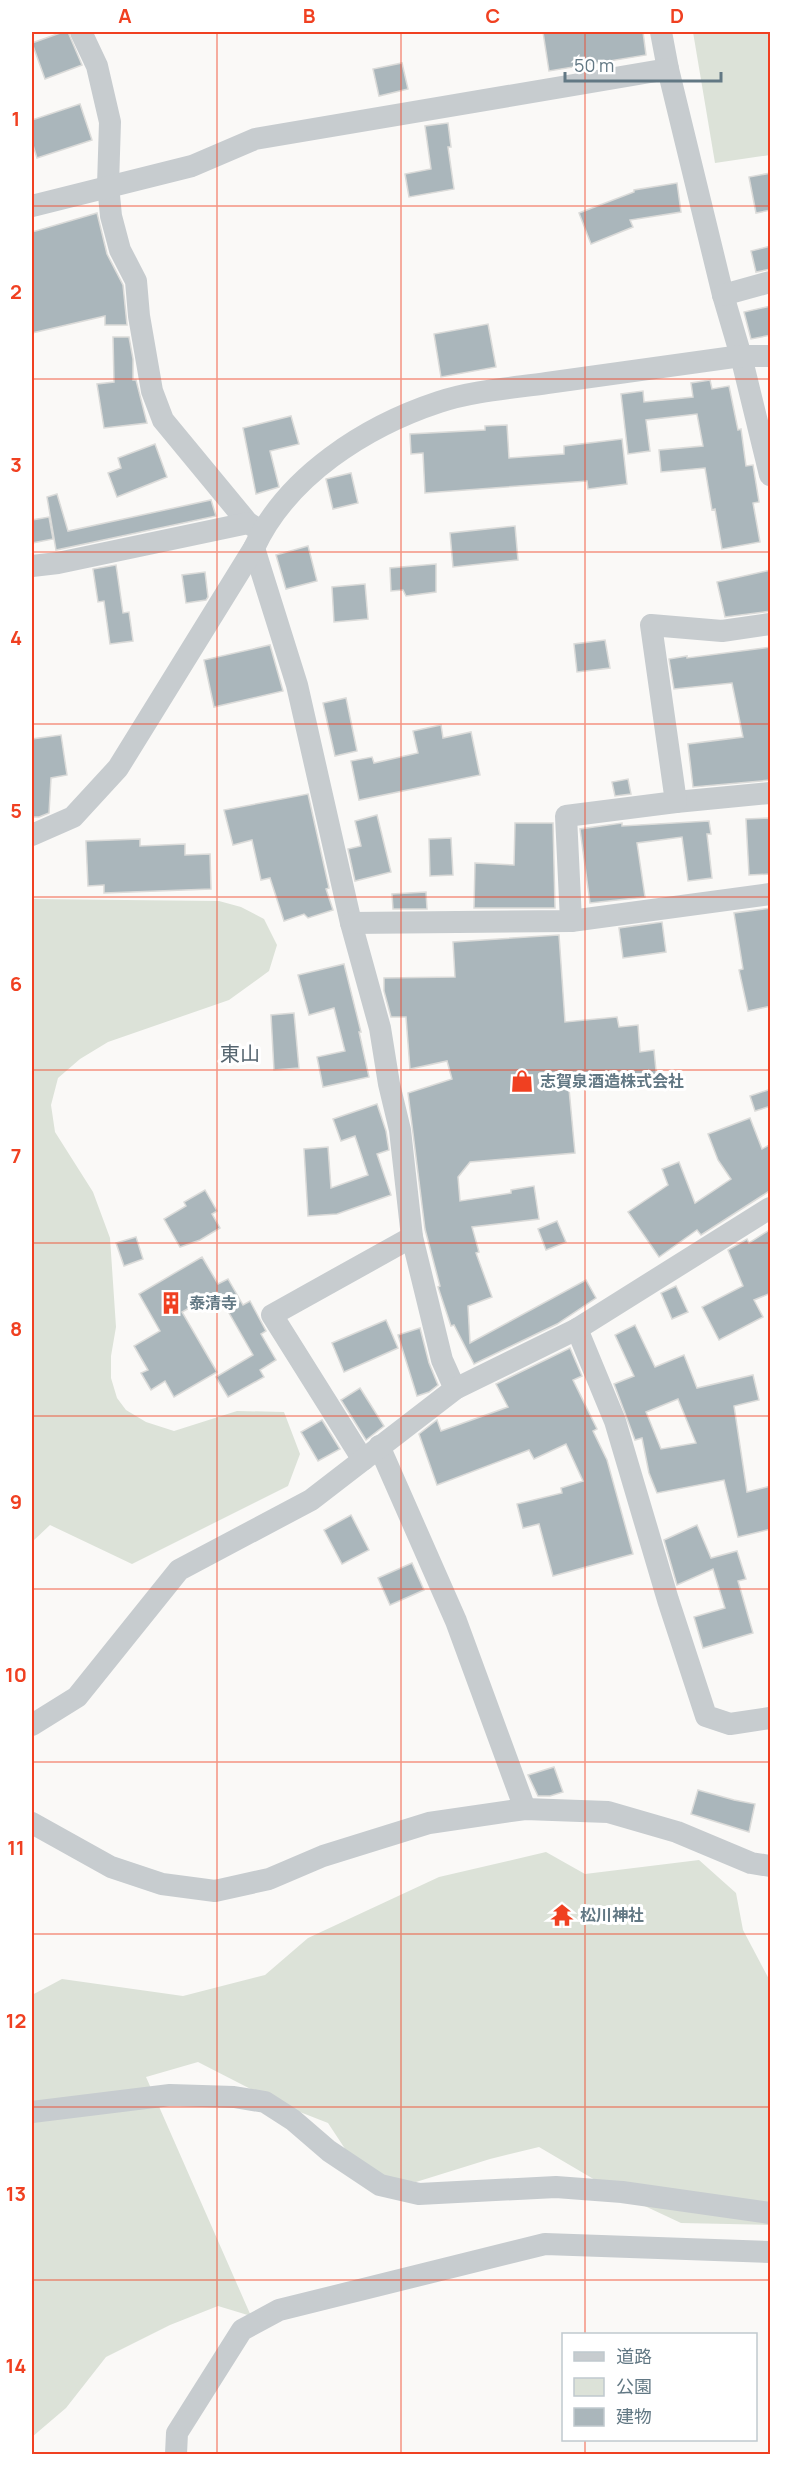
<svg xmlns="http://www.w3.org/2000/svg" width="802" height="2486" viewBox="0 0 802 2486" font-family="Manrope,'Noto Sans JP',sans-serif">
<rect width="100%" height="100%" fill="#faf9f7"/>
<g fill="#dce2d8">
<path d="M693 32H770V155L715 163Z"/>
<path d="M32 899 219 901 241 907 264 919 277 945 269 971 229 1000 108 1042 80 1059 58 1078 51 1105 55 1132 93 1192 110 1238 116 1327 111 1356V1378L117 1398 126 1410 146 1422 174 1431 237 1411 284 1412 300 1454 288 1486 132 1564 50 1525 32 1542Z"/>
<path d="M546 1852 585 1874 699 1860 736 1893 743 1930 770 1981V2225L681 2223 619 2194 539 2147 490 2159 416 2182 363 2176 328 2123 282 2105 198 2062 146 2077 251 2316 218 2306 170 2325 106 2357 66 2408 32 2437V1995L62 1979 183 1996 265 1975 308 1938 439 1877Z"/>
</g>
<g fill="#aab6bb" stroke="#dbdbd9" stroke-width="1.5" fill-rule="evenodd">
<path d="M63 32H68L82 65 45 79 32 43Z"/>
<path d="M543 32H643L646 55 549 71Z"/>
<path d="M402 63 408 89 379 96 373 69Z"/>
<path d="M80 104 92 140 37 158 32 142V120Z"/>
<path d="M448 123 451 147H448L454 189 409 197 405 174 431 169 425 126Z"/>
<path d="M771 173V210L756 213 749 177Z"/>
<path d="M677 183 681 212 630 220 633 227 591 244 579 213 634 192V190Z"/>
<path d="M97 213 107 254 123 285 127 325H105V316L32 333V232Z"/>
<path d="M771 246V269L756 272 751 251Z"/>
<path d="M771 306V335L751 339 744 312Z"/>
<path d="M488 324 496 367 441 377 434 334Z"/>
<path d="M113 337H129L133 359V380H136L147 423 104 428 97 384 114 382Z"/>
<path d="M710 380 712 389 729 386 738 430 741 429 746 466 753 465 759 502 753 503 760 542 722 549 715 509 712 510 705 468 661 472 659 450 703 446 697 414 646 420 650 451 628 454 621 394 643 391 644 402 693 397 691 383Z"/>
<path d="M291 416 299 444 270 451 279 487 256 494 243 428Z"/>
<path d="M507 425 509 458 564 454V446L622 439 627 484 588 489 587 481 425 493 423 453 411 454 410 434 485 430V426Z"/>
<path d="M155 444 167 477 117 497 108 473 121 468 118 458Z"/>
<path d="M351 473 358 503 333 509 326 479Z"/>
<path d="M57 494 68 531 211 500 216 516 56 550 47 497Z"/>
<path d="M49 517 53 539 32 543V520Z"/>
<path d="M515 526 518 560 453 567 450 533Z"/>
<path d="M308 546 317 581 286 589 276 555Z"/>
<path d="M436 564V592L406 596 403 590 391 591 390 568Z"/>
<path d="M116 565 123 613 129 612 133 641 110 644 104 601 98 602 93 569Z"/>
<path d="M771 570V611L725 617 717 582Z"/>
<path d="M205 572 208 597 206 600 186 603 182 575Z"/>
<path d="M365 584 368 619 334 622 332 587Z"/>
<path d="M605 640 610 668 577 672 574 644Z"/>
<path d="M270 645 283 691 214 707 204 660Z"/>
<path d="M771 647V780L693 787 688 744 743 737 732 683 674 689 669 659 687 656V658Z"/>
<path d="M346 698 357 751 335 756 323 703Z"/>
<path d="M441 725 443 738 471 732 480 775 359 800 351 761 372 757 374 763 418 753 413 731Z"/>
<path d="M61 735 67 775 51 778 49 813 39 817H32V739Z"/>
<path d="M628 779 631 794 615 796 612 782Z"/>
<path d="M308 794 329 888 326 889 333 910 308 918 304 914 284 921 270 878 261 880 252 840 233 845 224 810Z"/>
<path d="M377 815 391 872 355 881 348 849 361 846 355 821Z"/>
<path d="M771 818V874L749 875 746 819Z"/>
<path d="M709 821 711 834H707L712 878 688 881 682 837 637 843 645 897 590 903 580 829 622 823V826Z"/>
<path d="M515 823H553L555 908H474L475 863 514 865Z"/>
<path d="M451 838 453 875 430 876 429 839Z"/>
<path d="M140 839V846L185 844V855L210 854 211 889 104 893V885L88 886 86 841Z"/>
<path d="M426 892 427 909H393L392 894Z"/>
<path d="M771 908V1006L748 1011 739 970 743 969 734 913Z"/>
<path d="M662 922 666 952 623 958 619 928Z"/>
<path d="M559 935 565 1022 617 1017 619 1027 638 1025 640 1052 654 1050 657 1081 569 1089 575 1153 470 1162 458 1177 460 1201 511 1193V1190L534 1186 539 1219 472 1227 479 1252 476 1253 492 1297 468 1306 470 1343 586 1280 596 1298 557 1324 474 1364 454 1325 451 1326 438 1287 440 1286 425 1229 408 1093 452 1079 447 1061 410 1069 406 1017H391L384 991V978L455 977 453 942Z"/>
<path d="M344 964 361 1032H359L369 1077 323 1087 317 1057 345 1051 334 1008 309 1015 298 975Z"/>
<path d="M294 1013 299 1068 274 1070 271 1015Z"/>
<path d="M771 1089V1106L755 1111 750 1096Z"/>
<path d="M377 1104 386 1131 389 1150 377 1154 391 1195 337 1214 308 1216 304 1149 328 1147 331 1188 368 1175 355 1136 341 1141 333 1119Z"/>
<path d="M750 1118 762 1149 771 1144V1190L701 1235 697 1230 659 1257 628 1212 668 1185 662 1169 679 1162 695 1203 731 1179 718 1160 708 1134Z"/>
<path d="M205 1190 217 1211 212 1214 220 1228 200 1240 180 1247 164 1219 186 1206 184 1202Z"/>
<path d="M557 1221 566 1242 546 1250 538 1229Z"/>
<path d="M771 1229V1293L754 1300 763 1317 719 1340 702 1307 743 1286 728 1250 747 1239 749 1243Z"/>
<path d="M136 1237 143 1259 124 1266 116 1243Z"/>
<path d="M202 1257 218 1284 228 1279 243 1305 250 1301 266 1331 261 1334 276 1360 260 1370 264 1377 228 1397 216 1377 253 1355 217 1292 182 1312 217 1372 174 1397 165 1381 151 1390 141 1373 148 1370 134 1346 160 1331 139 1294Z"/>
<path d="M676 1286 688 1312 672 1319 661 1293Z"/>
<path d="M386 1320 398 1348 344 1372 332 1343Z"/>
<path d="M635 1325 655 1367 684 1355 697 1388 753 1375 759 1400 734 1406 747 1492 771 1486V1529L738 1537 724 1480 657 1493 649 1473 642 1438 635 1440 614 1384 634 1376 615 1335ZM678 1399 696 1443 661 1449 646 1412Z"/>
<path d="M420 1328 429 1363 438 1385 429 1392 417 1396 398 1335Z"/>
<path d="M570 1348 582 1376 573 1380 597 1429 593 1431 607 1460 633 1554 553 1576 539 1524 523 1528 517 1504 562 1493 561 1488 583 1481 566 1444 534 1459 529 1450 437 1485 419 1434 437 1420 441 1431 508 1407 496 1384Z"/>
<path d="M360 1388 384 1426 366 1440 341 1400Z"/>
<path d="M322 1420 340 1449 318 1461 301 1432Z"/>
<path d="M351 1515 369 1550 342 1564 324 1530Z"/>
<path d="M697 1525 711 1558 737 1551 746 1579 738 1581 753 1633 703 1648 694 1617 725 1608 713 1569 677 1585 664 1540Z"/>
<path d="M412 1563 424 1590 390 1605 378 1578Z"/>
<path d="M554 1767 563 1792 550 1796H538L528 1775Z"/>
<path d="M698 1790 734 1800 755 1804 749 1832 691 1814Z"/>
</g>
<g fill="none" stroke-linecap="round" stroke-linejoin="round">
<g stroke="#c7cccf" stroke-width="22">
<path d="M81 32 97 66 110 122 108 185 111 216 120 250 136 281 139 316 152 391 163 420 248 523"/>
<path d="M661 32 668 69 723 295 741 356 770 475"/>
<path d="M32 206 192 166 255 139 668 69"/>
<path d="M723 295 770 282"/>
<path d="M254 548 297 685 351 923 380 1028 389 1084 400 1130 412 1237 442 1360 455 1389"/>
<path d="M32 566 58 563 248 523 258 529"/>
<path d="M676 802 770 793"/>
<path d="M32 835 73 817 118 768 254 548C287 476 366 426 439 402 471 391 512 388 547 383 611 374 676 365 741 356H770"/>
<path d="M571 921 770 894"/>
<path d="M351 923 571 921 566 816 676 802 651 625 722 631 770 624"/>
<path d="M577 1329 615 1421 668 1600 706 1716 730 1724 770 1718"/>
<path d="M379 1446 456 1621 525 1809"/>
<path d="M363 1460 272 1315 412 1237"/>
<path d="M32 1725 77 1697 179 1570 311 1500 455 1389 577 1329 770 1208"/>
<path d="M32 1823 111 1867 162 1884 215 1891 269 1879 323 1856 429 1823 525 1809 608 1812 677 1832 751 1863 770 1866"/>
<path d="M32 2112 170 2095 234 2097 265 2102 293 2120 329 2151 380 2185 419 2194 556 2187 622 2192 770 2213"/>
<path d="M176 2454 177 2433 242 2330 279 2310 545 2244 770 2252"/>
</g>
</g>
<path fill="none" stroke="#f04021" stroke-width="1.5" stroke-opacity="0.55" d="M217 32V2454M401 32V2454M585 32V2334M32 206H770M32 379H770M32 552H770M32 724H770M32 897H770M32 1070H770M32 1243H770M32 1416H770M32 1589H770M32 1762H770M32 1934H770M32 2107H770M32 2280H770M585 2440V2454"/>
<defs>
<g id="shop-bare" transform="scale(1.8)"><path d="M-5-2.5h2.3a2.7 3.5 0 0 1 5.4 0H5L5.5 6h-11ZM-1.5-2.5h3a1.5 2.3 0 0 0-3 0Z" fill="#f04021" stroke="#fff" stroke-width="2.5" paint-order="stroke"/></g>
<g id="building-bare" transform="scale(1.8)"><path d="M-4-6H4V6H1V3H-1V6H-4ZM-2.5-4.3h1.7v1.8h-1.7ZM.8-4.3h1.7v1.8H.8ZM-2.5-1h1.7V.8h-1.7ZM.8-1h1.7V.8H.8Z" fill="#f04021" stroke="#fff" stroke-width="2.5" paint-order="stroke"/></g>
<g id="temple-bare" transform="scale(1.8)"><path d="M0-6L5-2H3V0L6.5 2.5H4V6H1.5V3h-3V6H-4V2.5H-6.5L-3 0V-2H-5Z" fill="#f04021" stroke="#fff" stroke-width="2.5" paint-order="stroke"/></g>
</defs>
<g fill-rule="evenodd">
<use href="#shop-bare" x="522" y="1081"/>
<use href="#building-bare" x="171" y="1303"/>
<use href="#temple-bare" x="562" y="1915"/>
</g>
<g text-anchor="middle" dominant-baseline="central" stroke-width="6" stroke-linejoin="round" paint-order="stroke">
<g font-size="16" font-weight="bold" fill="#627884" stroke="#fff" text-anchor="start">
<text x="540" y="1081">志賀泉酒造株式会社</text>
<text x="189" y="1303">泰清寺</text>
<text x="580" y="1915">松川神社</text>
</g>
<g font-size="20" fill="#55656f" stroke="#fff">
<text x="240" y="1053">東山</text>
</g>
</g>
<rect width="802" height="2486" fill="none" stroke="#ffffff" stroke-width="66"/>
<rect x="562" y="2333" width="195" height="108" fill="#ffffff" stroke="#c0c9ce" stroke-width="1.5"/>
<rect x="574" y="2352" width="30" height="9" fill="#c7cccf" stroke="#c0c9ce" stroke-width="1.5"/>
<text x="616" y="2363" font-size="18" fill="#627884">道路</text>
<rect x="574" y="2378" width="30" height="18" fill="#dce2d8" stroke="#c0c9ce" stroke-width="1.5"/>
<text x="616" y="2393" font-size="18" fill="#627884">公園</text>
<rect x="574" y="2408" width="30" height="18" fill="#aab6bb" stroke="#c0c9ce" stroke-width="1.5"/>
<text x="616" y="2423" font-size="18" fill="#627884">建物</text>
<path d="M565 72v9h156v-9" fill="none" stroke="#627884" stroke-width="3"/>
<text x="574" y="72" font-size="18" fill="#627884" stroke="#ffffff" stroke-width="4.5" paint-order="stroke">50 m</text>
<rect x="33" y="33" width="736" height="2420" fill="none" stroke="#f04021" stroke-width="2"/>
<g font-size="20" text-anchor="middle" font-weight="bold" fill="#f04021">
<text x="125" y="23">A</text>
<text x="309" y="23">B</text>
<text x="493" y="23">C</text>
<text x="677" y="23">D</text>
<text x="16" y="126">1</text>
<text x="16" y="299">2</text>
<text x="16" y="472">3</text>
<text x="16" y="645">4</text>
<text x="16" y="818">5</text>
<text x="16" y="991">6</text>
<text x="16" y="1163">7</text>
<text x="16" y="1336">8</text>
<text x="16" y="1509">9</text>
<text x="16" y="1682">10</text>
<text x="16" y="1855">11</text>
<text x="16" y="2028">12</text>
<text x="16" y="2201">13</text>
<text x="16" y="2373">14</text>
</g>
</svg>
